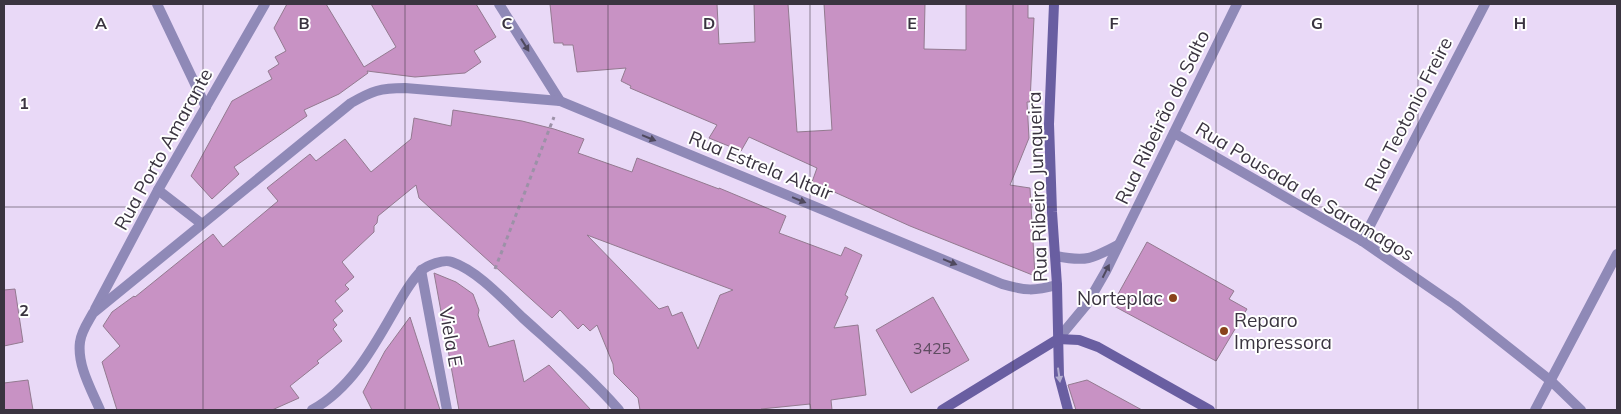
<svg xmlns="http://www.w3.org/2000/svg" width="1621" height="414" viewBox="0 0 1621 414" font-family="Mulish,sans-serif">
<rect width="100%" height="100%" fill="#e9d9f7"/>
<g fill="#c892c4" stroke="#937a90" fill-rule="evenodd">
<path d="M287 4H326L364 67 396 47 371 4H476L496 37 474 51 481 62 465 73 415 77 367 71 368 73 339 94 304 110 307 116 234 167 239 174 212 199 191 176 232 101 272 79 268 71 279 64 275 57 286 51 274 28Z"/>
<path d="M550 4H717L719 44 755 42 754 4H788L797 132 832 130 824 4H925L924 49 966 50V4H1028V18H1034L1030 102H1027L1029 138 1010 185 1030 188 1035 276 910 226 812 182 817 168 749 137 741 151 709 138 717 125 630 88 631 86 621 81 626 68 577 72 573 45H563V43H554Z"/>
<path d="M453 110 522 121 554 129 584 139 578 153 632 172 637 158 719 189V188L786 216 779 233 841 256 845 247 862 255 845 295 848 297 834 328 858 325 866 395 831 400 832 410H811L810 404 761 409V410H640L638 398 614 374 613 364 597 325 590 331 583 324 578 329 560 310 552 318 419 198 416 185 378 216 377 223 374 226V232L342 262 354 277 345 285 349 289 335 301 343 311 333 320 337 325 333 329 342 341 317 361 319 363 290 386 299 398 272 410H117L102 362 120 346 103 326 112 312 134 296 135 297 213 234 223 247 278 201 267 188 310 154 316 161 345 139 371 172 411 139 414 118 451 126ZM587 235 733 290 720 295 698 349 682 312 672 316 668 306 659 309Z"/>
<path d="M1147 242 1234 291 1229 299 1247 309 1216 361 1112 305Z"/>
<path d="M434 273 456 282 473 294 479 310 478 315 489 347 514 340 524 382 549 365 591 410H459Z"/>
<path d="M15 289 23 342 4 346V290Z"/>
<path d="M933 297 969 360 911 393 876 330Z"/>
<path d="M410 317 440 410H372L363 392 385 351Z"/>
<path d="M28 380 33 410H4V383Z"/>
<path d="M1087 380 1142 410H1076L1068 385Z"/>
</g>
<g fill="none" stroke-linecap="round" stroke-linejoin="round">
<path stroke="#9c91a7" stroke-width="3" stroke-dasharray="4 4" stroke-linecap="butt" d="M495 269 554 117"/>
<g stroke="#8f89b7" stroke-width="10">
<path d="M157 4 206 107"/>
<path d="M499 4 560 101 1002 284C1026 291 1034 291 1057 285"/>
<path d="M1174 133 1362 241 1455 305 1551 381 1581 410"/>
<path d="M158 190 202 224"/>
<path d="M1362 241 1485 4"/>
<path d="M1056 256C1086 262 1092 259 1118 245"/>
<path d="M421 270 447 410"/>
<path d="M95 309 158 190 265 4"/>
<path d="M1058 339 1087 304 1106 271 1237 4"/>
<path d="M100 410C91 389 77 365 80 342 81 332 88 322 93 313L351 103C372 91 380 88 405 88L560 101"/>
<path d="M312 410C350 389 372 350 393 313 401 299 409 283 421 271 427 265 444 259 452 262 478 271 504 300 523 318 556 348 590 377 619 410"/>
<path d="M1535 410 1617 254"/>
</g>
<g stroke="#695ea1" stroke-width="10">
<path d="M1054 4 1049 124 1052 212 1057 285 1059 376 1068 410"/>
<path d="M942 410 1058 339 1079 340 1098 347 1210 410"/>
</g>
</g>
<defs><path id="oneway-solid" d="M-6-.8H1V-3.2L6.5 0L1 3.2V.8H-6Z" transform="scale(1.25)"/></defs>
<g fill="#4f495e">
<use href="#oneway-solid" transform="translate(525 45) rotate(58)"/>
<use href="#oneway-solid" transform="translate(649 138) rotate(22)"/>
<use href="#oneway-solid" transform="translate(799 200) rotate(22)"/>
<use href="#oneway-solid" transform="translate(950 262) rotate(22)"/>
<use href="#oneway-solid" transform="translate(1106 271) rotate(-63)"/>
</g>
<use fill="#b4aed0" href="#oneway-solid" transform="translate(1059 375) rotate(82)"/>
<path fill="none" stroke="#3a3440" stroke-width="1" stroke-opacity="0.55" d="M203 4V410M405 4V410M608 4V410M810 4V410M1013 4V410M1216 4V410M1418 4V410M4 207H1617"/>
<g fill="#89431b" stroke="#fff" stroke-width="2">
<circle cx="1173" cy="298" r="5"/>
<circle cx="1224" cy="331" r="5"/>
</g>
<g text-anchor="middle" dominant-baseline="central" stroke-width="4" stroke-linejoin="round" paint-order="stroke">
<g font-size="16" fill="#5e4c61">
<text x="932" y="348">3425</text>
</g>
<g font-size="19" fill="#3a3440" stroke="#fff">
<text transform="translate(1408 114) rotate(-63)">Rua Teotonio Freire</text>
<text transform="translate(1162 117) rotate(-64)">Rua Ribeirão do Salto</text>
<text transform="translate(163 149) rotate(-61)">Rua Porto Amarante</text>
<text transform="translate(761 165) rotate(22)">Rua Estrela Altair</text>
<text transform="translate(1037 187) rotate(-92)">Rua Ribeiro Junqueira</text>
<text transform="translate(1305 191) rotate(31)">Rua Pousada de Saramagos</text>
<text transform="translate(451 337) rotate(80)">Viela E</text>
</g>
<g font-size="19" fill="#3a3440" stroke="#fff" text-anchor="end">
<text x="1163" y="298">Norteplac</text>
<text x="1234" y="320" text-anchor="start">Reparo<tspan x="1234" dy="22">Impressora</tspan></text>
</g>
</g>
<g font-size="16" text-anchor="middle" font-weight="bold" fill="#3a3440" stroke="#fff" stroke-width="4" stroke-linejoin="round" paint-order="stroke">
<text x="101" y="29">A</text>
<text x="304" y="29">B</text>
<text x="507" y="29">C</text>
<text x="709" y="29">D</text>
<text x="912" y="29">E</text>
<text x="1114" y="29">F</text>
<text x="1317" y="29">G</text>
<text x="1520" y="29">H</text>
<text x="24" y="109">1</text>
<text x="24" y="316">2</text>
</g>
<rect width="1621" height="414" fill="none" stroke="#3a3440" stroke-width="10"/>
</svg>
